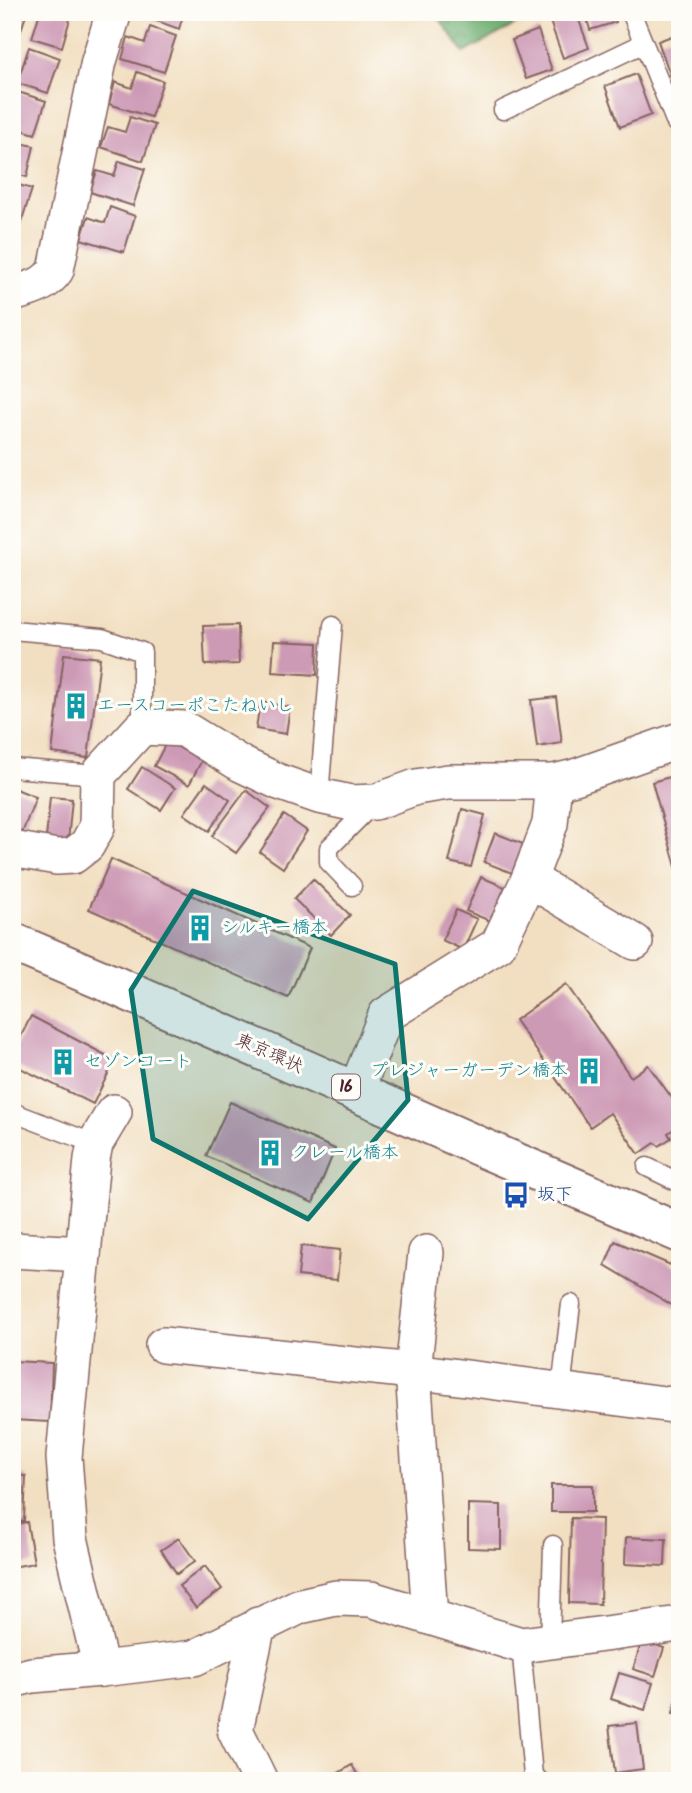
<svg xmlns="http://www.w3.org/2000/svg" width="692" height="1793" viewBox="0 0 692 1793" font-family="Kalam,'Klee One',sans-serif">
<defs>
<pattern id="forest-crowns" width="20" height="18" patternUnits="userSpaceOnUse" patternTransform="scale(1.75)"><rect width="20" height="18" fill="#6dae70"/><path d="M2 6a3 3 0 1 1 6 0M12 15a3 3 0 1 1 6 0" fill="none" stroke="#5c8d5c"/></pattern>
</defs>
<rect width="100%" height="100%" fill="#fdfcf7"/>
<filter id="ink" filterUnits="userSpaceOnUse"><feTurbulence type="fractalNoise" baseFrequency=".0143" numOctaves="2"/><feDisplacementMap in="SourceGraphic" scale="14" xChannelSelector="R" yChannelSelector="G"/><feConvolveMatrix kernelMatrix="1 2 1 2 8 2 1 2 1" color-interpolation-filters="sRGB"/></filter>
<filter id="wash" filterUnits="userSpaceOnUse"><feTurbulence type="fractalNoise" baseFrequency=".00686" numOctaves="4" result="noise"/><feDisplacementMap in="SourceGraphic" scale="28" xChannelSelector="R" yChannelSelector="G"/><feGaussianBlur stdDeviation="1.57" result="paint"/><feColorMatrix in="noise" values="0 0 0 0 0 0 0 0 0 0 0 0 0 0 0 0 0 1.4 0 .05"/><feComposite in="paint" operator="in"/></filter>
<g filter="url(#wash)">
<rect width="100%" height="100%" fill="#f2dfc1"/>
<path fill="url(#forest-crowns)" stroke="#5c664e" stroke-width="2" d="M435 12H538L464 53Z"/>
<g id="blocks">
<g fill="#cd9ab6">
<path d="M12 12H27L20 33 12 31Z"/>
<path d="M40 12H72L62 47 32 38Z"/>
<path d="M132 12H184L179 29Z"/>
<path d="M549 12H576L589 48 563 58 547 13Z"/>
<path d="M585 12H613L616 22 590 30Z"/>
<path d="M150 27 176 36 164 72 122 59 128 37 145 43Z"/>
<path d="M538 30 552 70 526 79 512 40Z"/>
<path d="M680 33V99H679L658 41Z"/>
<path d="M29 47 60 58 48 93 17 83Z"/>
<path d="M137 72 163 81 151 117 109 104 115 82 132 88Z"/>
<path d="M636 74 651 115 620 127 605 86Z"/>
<path d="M15 91 46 101 35 134 12 127V99Z"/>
<path d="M130 117 155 125 143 161 101 147 108 127 125 132Z"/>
<path d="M12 141 34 146 27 177 12 173Z"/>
<path d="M119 161 145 169 133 206 90 192 97 171 114 176Z"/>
<path d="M12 183 32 189 19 229 12 227Z"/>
<path d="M110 207 135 216 124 252 81 239 88 217 105 223Z"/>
<path d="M12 235 19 237 13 257H12Z"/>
<path d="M238 625 239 664 205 665 203 626Z"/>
<path d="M274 641 318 643 317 675 272 672Z"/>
<path d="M64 654 100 658 88 758 52 753Z"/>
<path d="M556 697 562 743 537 747 531 700Z"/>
<path d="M260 702 290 707 286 734 256 729Z"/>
<path d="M167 741 202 760 189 785 154 766Z"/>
<path d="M142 767 175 788 161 810 128 789Z"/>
<path d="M680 774V869L677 870 652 782Z"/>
<path d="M206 783 230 800 209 831 184 814Z"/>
<path d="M16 789 36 797 19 841 12 838V800Z"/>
<path d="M246 790 270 808 236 853 212 836Z"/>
<path d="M50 797 72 799 68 841 46 839Z"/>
<path d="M462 809 485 815 471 867 449 862Z"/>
<path d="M284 815 307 831 283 868 260 852Z"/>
<path d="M495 833 523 844 512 873 484 862Z"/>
<path d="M111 859 310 948 288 998 89 909Z"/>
<path d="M481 877 505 887 490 921 466 911Z"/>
<path d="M313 879 350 915 331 935 294 899Z"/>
<path d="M456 910 477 919 463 950 442 940Z"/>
<path d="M566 984 631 1077 648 1065 680 1109V1125L668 1133 671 1138 659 1146 655 1143 639 1154 610 1113 590 1127 515 1020Z"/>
<path d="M31 1016 115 1060 93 1104 12 1064V1054Z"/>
<path d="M230 1102 335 1149 313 1203 206 1156Z"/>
<path d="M615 1241 680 1269V1310L605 1265Z"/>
<path d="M301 1246 340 1250 337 1280 298 1276Z"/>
<path d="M12 1361 52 1363 50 1422 12 1420Z"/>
<path d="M12 1475 26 1476 24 1521H12Z"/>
<rect x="551" y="1485" width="42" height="27"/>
<path d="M468 1504 501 1505V1549L468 1548Z"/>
<path d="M571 1518 602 1519 600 1604 569 1603Z"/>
<path d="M27 1522 34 1563 12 1567V1525Z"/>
<path d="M626 1537 666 1539 665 1566 625 1564Z"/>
<path d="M179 1538 195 1561 177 1574 161 1550Z"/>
<path d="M205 1566 222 1589 196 1608 179 1586Z"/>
<path d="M642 1640 664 1648 655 1676 633 1669Z"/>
<path d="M619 1673 653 1683 645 1710 611 1699Z"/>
<path d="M679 1688H680V1715L673 1713Z"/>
<path d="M637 1723 643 1769 615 1773 609 1726Z"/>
<path d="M352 1765 361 1781H325Z"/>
</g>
</g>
</g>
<g filter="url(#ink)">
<use href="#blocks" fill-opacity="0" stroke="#856260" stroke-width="2"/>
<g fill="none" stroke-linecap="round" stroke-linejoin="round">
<g stroke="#856260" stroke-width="21">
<g id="service">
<path d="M631 12 676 123 680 122"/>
<path d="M503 110 642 44"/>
<path d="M12 630 102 638 142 652V727"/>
<path d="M12 768 98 775"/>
<path d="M319 796 333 625"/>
<path d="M352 886 329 862V848L372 805"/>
<path d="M12 1112 95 1144"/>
<path d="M647 1167 680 1183"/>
<path d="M561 1390 571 1304"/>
<path d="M550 1642 553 1545"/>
<path d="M521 1645 533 1776 540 1781"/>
</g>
</g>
<g stroke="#856260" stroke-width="38">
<g id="minor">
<path d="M12 294C30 289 45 286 56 270L99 61 114 12"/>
<path d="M12 849 57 857 73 856 87 845 97 827 98 775 142 727 184 729 241 764 279 782 319 796 351 803 375 802 416 787 448 782H554L575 777 680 740"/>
<path d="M529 879 635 942"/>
<path d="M356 1091 386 1015 498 945 529 879 550 824 554 782"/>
<path d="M12 1250 83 1254"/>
<path d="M426 1253 413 1371 430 1617"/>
<path d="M163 1345 413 1371 680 1406"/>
<path d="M258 1625 235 1730 260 1781"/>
<path d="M101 1669 70 1538 64 1457 92 1159 95 1144 114 1112"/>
<path d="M12 1680 32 1675 101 1669 194 1658 300 1606 336 1598 371 1599 521 1645 680 1624"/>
</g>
</g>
<g stroke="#856260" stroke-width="42">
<path id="trunk" d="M12 942 116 986 483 1148 680 1233"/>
</g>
<use href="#service" stroke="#fff" stroke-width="18"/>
<use href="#minor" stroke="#fff" stroke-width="35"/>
<use href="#trunk" stroke="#fff" stroke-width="38"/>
</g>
</g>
<path fill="#0f766e" fill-opacity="0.2" stroke="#0f766e" stroke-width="5" stroke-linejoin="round" d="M193 891 395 964 408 1100 308 1219 153 1139 131 990Z"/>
<defs>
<g id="building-bare" transform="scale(2.1)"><path d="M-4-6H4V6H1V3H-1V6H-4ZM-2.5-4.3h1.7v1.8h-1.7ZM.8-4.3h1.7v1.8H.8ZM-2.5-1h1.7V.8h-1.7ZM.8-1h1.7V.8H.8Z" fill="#0f9aa8" stroke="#fdfcf7" stroke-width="2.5" paint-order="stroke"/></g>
<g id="bus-bare" transform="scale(2.1)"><path d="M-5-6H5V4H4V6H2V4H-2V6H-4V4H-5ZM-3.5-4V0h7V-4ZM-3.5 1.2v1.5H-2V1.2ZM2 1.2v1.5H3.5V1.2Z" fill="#1a4fb4" stroke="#fdfcf7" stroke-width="2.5" paint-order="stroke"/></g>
</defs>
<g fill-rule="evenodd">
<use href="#building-bare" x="76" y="706"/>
<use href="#building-bare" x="200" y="928"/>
<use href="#building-bare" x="63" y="1062"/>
<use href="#building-bare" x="589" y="1071"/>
<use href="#building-bare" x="270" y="1153"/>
<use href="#bus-bare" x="516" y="1195"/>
</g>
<g text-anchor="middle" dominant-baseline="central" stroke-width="6" stroke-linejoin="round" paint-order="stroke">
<rect fill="#fdfcf7" stroke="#806168" stroke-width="2" x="332" y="1074.5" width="28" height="25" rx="5"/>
<g font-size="16" font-weight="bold" fill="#4a1f2b">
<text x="346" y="1087">16</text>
</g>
<g font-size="18" fill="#0d838f" stroke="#fdfcf7" text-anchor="start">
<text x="97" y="706">エースコーポこたねいし</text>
<text x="221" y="928">シルキー橋本</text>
<text x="84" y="1062">セゾンコート</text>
<text x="568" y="1071" text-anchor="end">プレジャーガーデン橋本</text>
<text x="291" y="1153">クレール橋本</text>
</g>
<g font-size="18" fill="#4a1f2b" stroke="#fdfcf7">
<text transform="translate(269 1054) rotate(24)">東京環状</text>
</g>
<g font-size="18" fill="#164399" stroke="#fdfcf7" text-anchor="start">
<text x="537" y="1195">坂下</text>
</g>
</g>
<rect width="692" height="1793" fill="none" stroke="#fdfcf7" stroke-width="42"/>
</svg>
